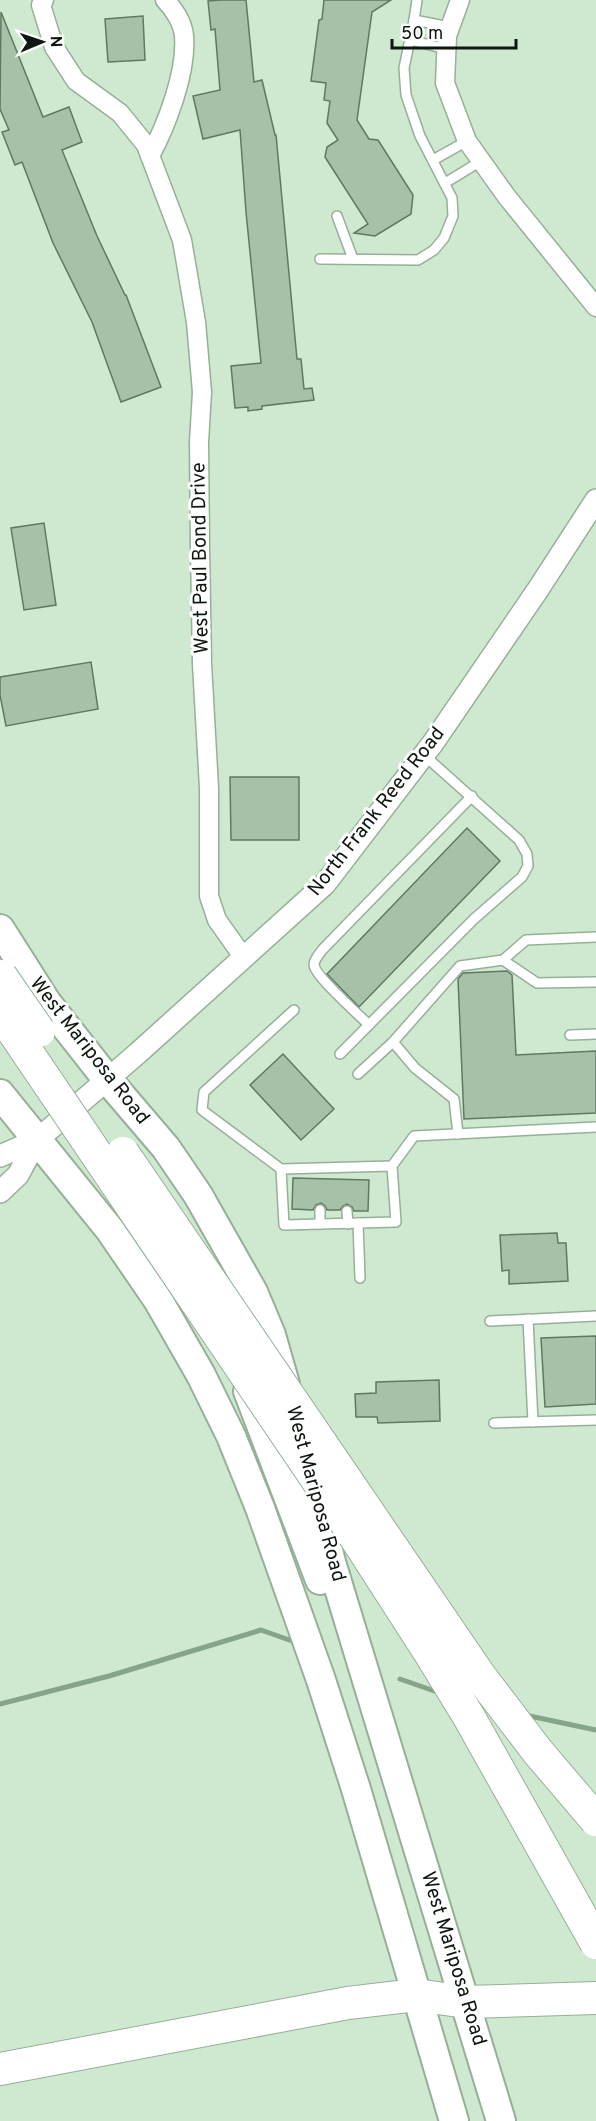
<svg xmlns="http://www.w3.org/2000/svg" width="596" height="2121" viewBox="0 0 596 2121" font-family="Overpass,sans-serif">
<rect width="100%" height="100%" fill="#cee9d0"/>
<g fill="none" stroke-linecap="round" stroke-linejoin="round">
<g stroke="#85a488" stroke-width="5">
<path d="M400 1679 440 1693"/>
<path d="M0 1704 109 1676 261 1630 295 1642"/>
<path d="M525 1715 596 1730"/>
</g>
</g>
<g fill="#a7c1a9" stroke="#5f7862" stroke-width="1.5">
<path d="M221 0H246L254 82 262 80 275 135H276L297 359H301L304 389 312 388 314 400 262 406V409L248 411V407L235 408 231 366 261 363 246 212 240 130 203 139 193 96 220 90 215 29 211 30 208 1Z"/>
<path d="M324 0H391L372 12 357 120 369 139 378 140 413 195 411 214 375 236 354 233 368 224 325 157 327 147 338 140 327 123 330 101 324 100 326 83 311 81 319 20 322 19Z"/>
<path d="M1 12 43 117 69 107 82 142 62 150 97 236 125 295H126L161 387 121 402 92 322 53 243 22 162 15 165 2 132 9 130 0 109Z"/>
<path d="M143 16 145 60 108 62 105 19Z"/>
<path d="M44 523 56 605 24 610 11 528Z"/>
<path d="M91 662 98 709 6 726 0 695V677Z"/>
<path d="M230 777H299V840H231Z"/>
<path d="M467 828 500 861 359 1007 327 974Z"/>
<path d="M507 971 512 975 516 1055 596 1051V1113L464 1119 458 979 463 973Z"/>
<path d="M283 1054 334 1109 301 1140 250 1085Z"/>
<path d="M293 1178 369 1180 368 1211H354L352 1207 347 1204 343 1206 340 1210H327L325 1206 321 1203 316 1205 313 1210 292 1209Z"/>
<path d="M557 1233 558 1243H566L568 1281 509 1284V1270L502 1271 500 1235Z"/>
<path d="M596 1336V1404L545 1407 541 1338Z"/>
<path d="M439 1380 440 1421 378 1423 377 1417H356L355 1394 376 1393V1382Z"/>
</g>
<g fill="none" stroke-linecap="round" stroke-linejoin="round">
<g stroke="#96b098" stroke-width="12">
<g id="service">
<path d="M417 0 414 20 450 27"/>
<path d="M410 40 446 49"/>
<path d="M433 160 467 141"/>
<path d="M445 183 481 161"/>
<path d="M337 216 353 259"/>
<path d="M320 259 418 260 434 250 444 238 453 216 452 198 420 136 406 95 404 68 414 20"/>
<path d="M503 960 537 983 596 982"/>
<path d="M369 1025C359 1015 315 976 314 965 314 959 320 953 323 949L472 796"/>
<path d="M570 1035 596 1034"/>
<path d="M393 1042 415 1068 454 1099 458 1134"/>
<path d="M340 1054 474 919 522 877 528 866 527 854 519 840 424 755"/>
<path d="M358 1074 393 1042 460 966 503 960 526 940 596 937"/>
<path d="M392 1166 414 1136 596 1127"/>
<path d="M281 1169 392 1166 396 1222 284 1225 281 1169 202 1110 204 1092 294 1010"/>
<path d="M347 1211 348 1224"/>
<path d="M358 1223 360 1278"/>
<path d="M320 1224V1210"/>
<path d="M528 1319 533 1422"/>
<path d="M490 1321 596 1316"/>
<path d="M494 1423 596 1420"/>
</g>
</g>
<g stroke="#96b098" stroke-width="21">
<g id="minor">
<path d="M44 0 41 5 54 47 76 81 120 113 146 145 182 240 196 322 202 392 199 442 200 547 202 664 209 788V896L217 920 244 958"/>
<path d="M460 0 447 36 445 83 467 141 507 197 596 307"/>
<path d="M150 156C167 124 187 72 184 36 183 23 174 9 165 0"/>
</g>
</g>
<g stroke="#96b098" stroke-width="24">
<g id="tertiary">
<path d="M0 1156 37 1140"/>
<path d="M0 1192 18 1175 37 1140 138 1053 325 884 433 743 537 591 596 500"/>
</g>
</g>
<g stroke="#96b098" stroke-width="32">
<g id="trunk">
<path d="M0 929 47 1003 107 1079 166 1148 198 1195 253 1292 271 1335 285 1384"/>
<path d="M0 1094 110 1230 158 1300 201 1375 231 1436 260 1508 321 1680 356 1789 454 2121"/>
<path d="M248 1391 320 1580"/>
<path d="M309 1472 331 1562 501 2121"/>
</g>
</g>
<g stroke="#96b098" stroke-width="34">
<path id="motorway" d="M0 2069 348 2003 416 1995 466 2002 596 1998"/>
</g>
<use href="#service" stroke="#fff" stroke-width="9"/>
<use href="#minor" stroke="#fff" stroke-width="18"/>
<use href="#tertiary" stroke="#fff" stroke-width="21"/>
<use href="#trunk" stroke="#fff" stroke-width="28"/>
<use href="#motorway" stroke="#fff" stroke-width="32"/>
<g stroke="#96b098" stroke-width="34" stroke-linecap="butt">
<g id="motorway-bridge">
<path d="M1 976 39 1031"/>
<path d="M0 1012 343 1518 428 1650 469 1717 596 1943"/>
<path d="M123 1153 480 1676 538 1752 596 1820"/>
</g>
</g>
<use href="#motorway-bridge" stroke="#fff" stroke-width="32"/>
</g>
<g text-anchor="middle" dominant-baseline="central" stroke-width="6" stroke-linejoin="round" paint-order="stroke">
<g font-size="20" fill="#0e170f" stroke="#fff">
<text transform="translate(201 558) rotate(-91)">West Paul Bond Drive</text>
<text transform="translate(377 812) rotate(-52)">North Frank Reed Road</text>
<text transform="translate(89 1051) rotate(52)">West Mariposa Road</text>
<text transform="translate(315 1494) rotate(75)">West Mariposa Road</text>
<text transform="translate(453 1959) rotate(73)">West Mariposa Road</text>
</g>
</g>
<g transform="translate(42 42) rotate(88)" stroke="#ffffff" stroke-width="4.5" paint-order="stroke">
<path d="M0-4.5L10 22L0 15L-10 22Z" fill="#0e170f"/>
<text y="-9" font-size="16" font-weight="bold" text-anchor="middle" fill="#0e170f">N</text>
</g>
<path d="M392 39v9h124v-9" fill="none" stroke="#0e170f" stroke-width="3"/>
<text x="401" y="39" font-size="18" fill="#0e170f" stroke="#ffffff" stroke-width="4.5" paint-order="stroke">50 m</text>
</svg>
